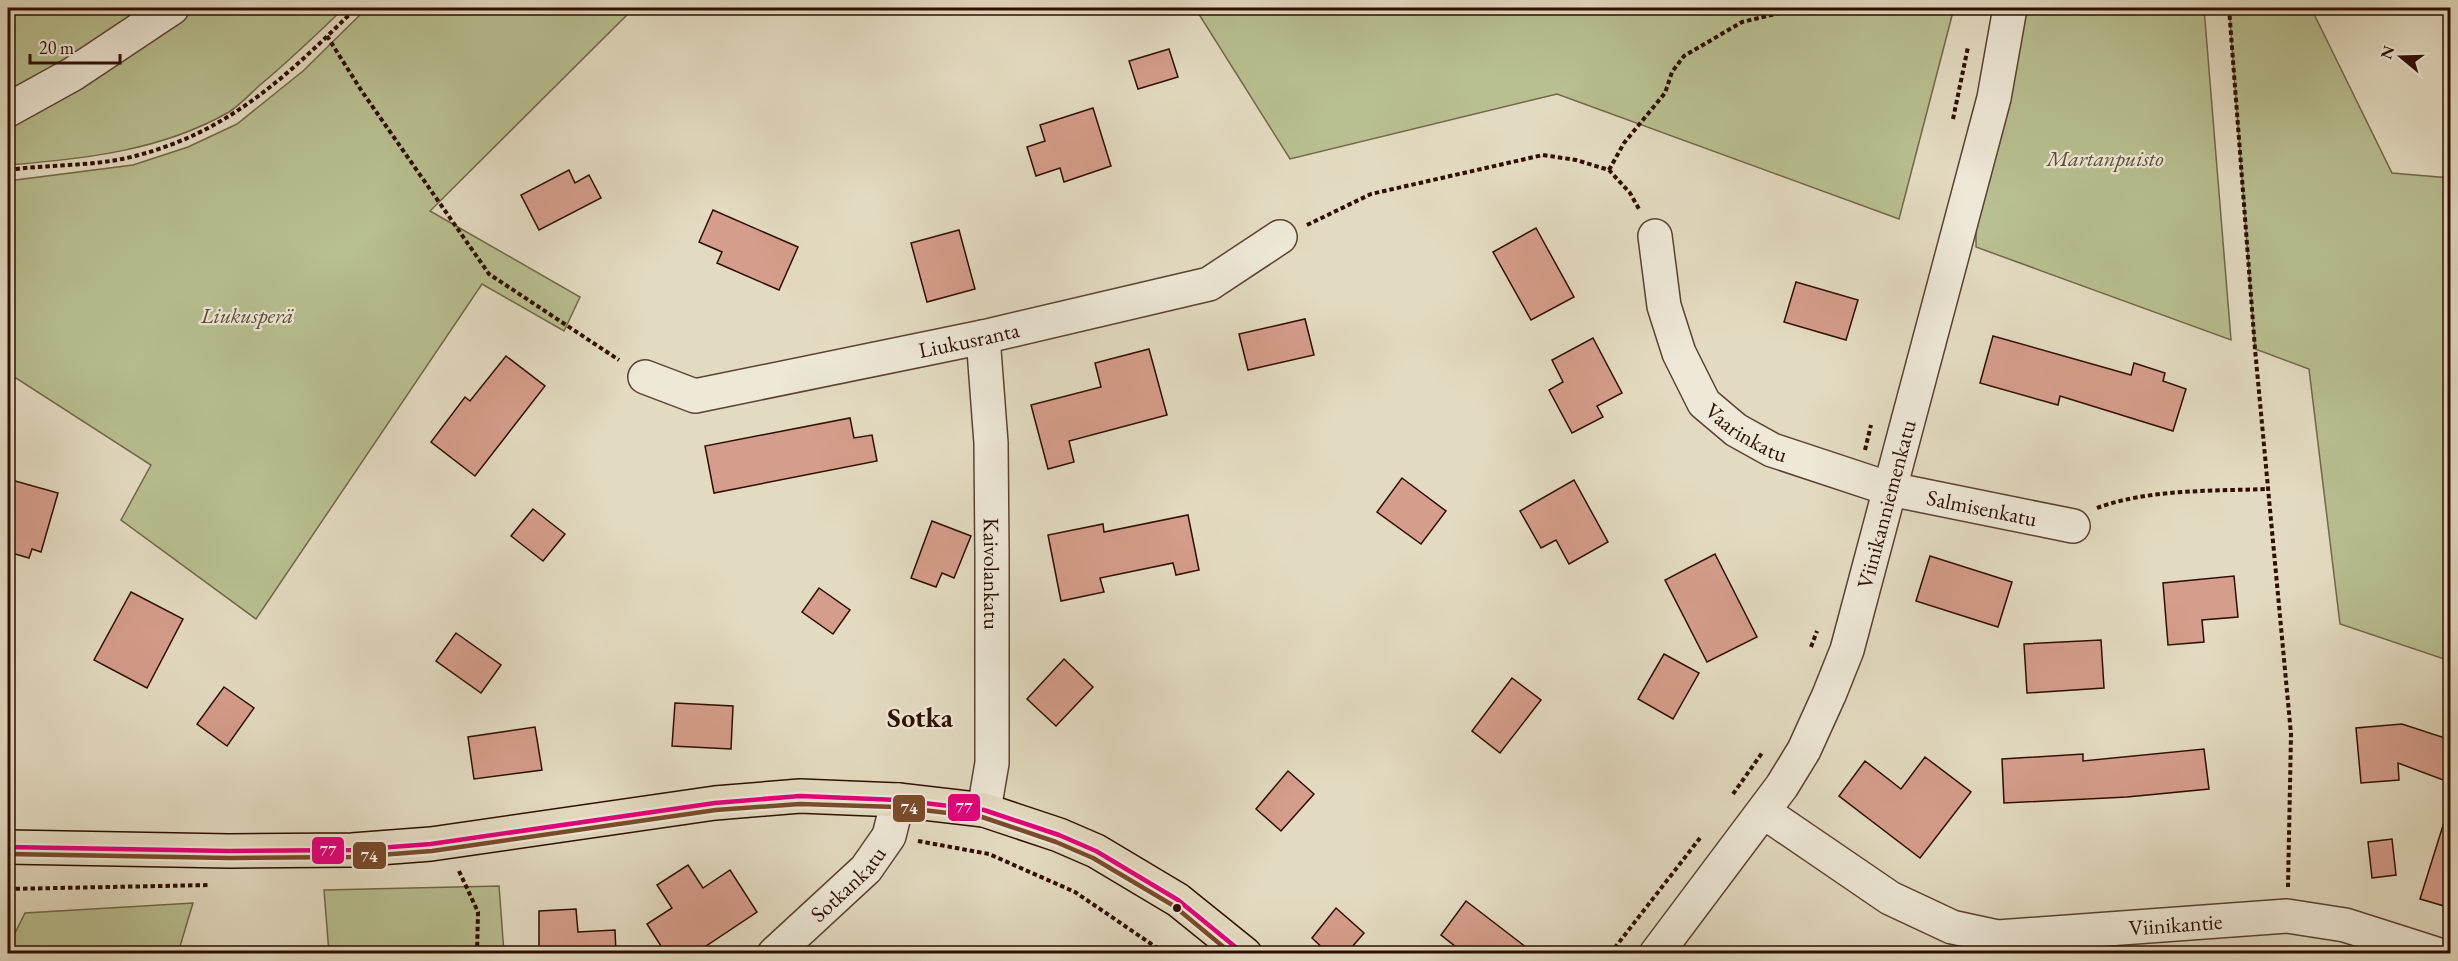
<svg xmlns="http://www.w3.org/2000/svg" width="2458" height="961" viewBox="0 0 2458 961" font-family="'EB Garamond',serif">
<rect width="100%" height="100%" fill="#e3dbc1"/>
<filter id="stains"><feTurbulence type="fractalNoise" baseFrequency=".00333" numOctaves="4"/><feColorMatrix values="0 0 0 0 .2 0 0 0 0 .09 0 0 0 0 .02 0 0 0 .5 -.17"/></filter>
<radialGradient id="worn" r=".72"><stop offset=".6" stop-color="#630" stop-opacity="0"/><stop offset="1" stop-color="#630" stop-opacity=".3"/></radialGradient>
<g fill="#b8bf90" stroke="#746648" stroke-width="1.5">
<path d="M8 8H162L8 106Z"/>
<path d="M187 8H344C317 34 289 61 260 85 250 94 240 105 229 112 161 151 83 159 8 165V125Z"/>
<path d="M367 8H634L430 211 580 297 564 331 482 284 256 619 121 520 151 465 16 378H8V181L133 165 188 147 237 124 303 71Z"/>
<path d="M1195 8H1954L1899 219 1557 94 1290 159Z"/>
<path d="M2024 8H2204L2231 340 1976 247V228Z"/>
<path d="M2229 8H2311L2392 173 2450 178V661L2340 624 2309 369 2255 349Z"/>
<path d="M499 886 504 953H329L324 890Z"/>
<path d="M193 903 178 953H8V947L25 913Z"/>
</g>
<g fill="#d59d8b" stroke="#2f0e01" stroke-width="1.5">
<path d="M1169 49 1178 77 1138 89 1129 61Z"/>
<path d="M1093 108 1111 166 1064 182 1060 168 1036 176 1027 147 1045 141 1040 125Z"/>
<path d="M569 170 575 183 589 175 601 198 539 230 521 195Z"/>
<path d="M713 210 798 247 779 290 717 263 722 252 699 242Z"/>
<path d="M1536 228 1574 297 1531 320 1493 252Z"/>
<path d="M959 230 975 289 927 302 911 243Z"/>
<path d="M1796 282 1858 300 1846 340 1784 322Z"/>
<path d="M1305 319 1314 355 1248 370 1239 334Z"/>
<path d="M1993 336 2131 375 2134 363 2165 373 2163 381 2186 389 2173 431 2060 396 2058 405 1980 383Z"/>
<path d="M1593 338 1622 393 1597 406 1603 417 1572 433 1549 390 1563 382 1552 360Z"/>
<path d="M1149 349 1167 415 1069 441 1074 462 1048 469 1031 405 1101 387 1095 363Z"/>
<path d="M506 356 545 386 475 476 431 442 465 397 470 401Z"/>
<path d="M850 418 854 438 872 435 877 461 714 493 705 446Z"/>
<path d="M1402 478 1446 511 1421 544 1377 512Z"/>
<path d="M8 479 58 493 41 552 32 549 29 558 8 552Z"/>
<path d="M1574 480 1608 542 1569 564 1556 540 1541 548 1520 511Z"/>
<path d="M533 509 565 534 543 561 511 536Z"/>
<path d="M1188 515 1199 570 1176 575 1173 563 1100 578 1104 592 1061 601 1048 535 1103 524 1104 532Z"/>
<path d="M932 521 971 536 954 578 942 573 936 587 911 578Z"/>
<path d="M1715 554 1757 637 1707 662 1665 580Z"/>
<path d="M1930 556 2012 582 1998 627 1916 601Z"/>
<path d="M2234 576 2238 617 2202 620 2204 642 2168 645 2163 583Z"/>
<path d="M819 588 850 610 833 634 802 612Z"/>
<path d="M131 592 183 619 147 688 94 660Z"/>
<path d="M456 633 501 665 481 693 436 661Z"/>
<path d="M2101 640 2104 688 2027 693 2024 644Z"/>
<path d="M1664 654 1699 673 1673 719 1638 699Z"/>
<path d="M1064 659 1093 687 1056 726 1027 699Z"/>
<path d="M1512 678 1541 700 1500 753 1472 731Z"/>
<path d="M224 687 254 708 227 746 197 724Z"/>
<path d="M675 703 733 706 731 749 672 746Z"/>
<path d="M2402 724 2451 740V783L2398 763 2399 780 2361 783 2356 728Z"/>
<path d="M535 727 542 770 474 779 468 737Z"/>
<path d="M2204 749 2209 789 2127 797 2004 803 2002 759 2083 754V761Z"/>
<path d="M1925 757 1971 792 1920 858 1839 796 1865 761 1901 789Z"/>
<path d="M1288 771 1314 794 1281 831 1256 809Z"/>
<path d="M2445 819 2451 820V885L2444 906 2420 899Z"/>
<path d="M2392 839 2396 875 2372 878 2368 842Z"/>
<path d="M688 865 703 888 730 870 757 912 694 954H666L647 924 672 908 657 885Z"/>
<path d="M1466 901 1535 954H1465L1441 935Z"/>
<path d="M1336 908 1364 933 1346 954H1329L1312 938Z"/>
<path d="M576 909 578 932 615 930 616 954H539V911Z"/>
</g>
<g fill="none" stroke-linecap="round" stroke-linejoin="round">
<g stroke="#5c4131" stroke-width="36">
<g id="minor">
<path d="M8 110 73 74 172 8"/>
<path id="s1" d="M1655 236 1664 306 1679 353 1704 403 1736 430 1772 450 1890 489 2073 526"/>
<path id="s2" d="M983 337 991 443 992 554V763L984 810"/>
<path id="s3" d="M645 377 695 396 983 337 1209 284 1280 237"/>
<path id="s4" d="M1764 812 1890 898 1952 927 1998 937 2287 916 2345 925 2436 954"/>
<path id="s5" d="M774 954 866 869 889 836 898 800"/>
<path id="s6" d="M1656 954 1782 786 1804 750 1829 695 1847 650 1994 98 2010 8"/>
</g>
</g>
<g stroke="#2f0e01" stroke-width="36">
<path id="major" d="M8 847 229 851 352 850 431 844 715 803 800 796 898 800 984 810 1059 835 1096 851 1178 900 1245 954"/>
</g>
<g stroke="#2f0e01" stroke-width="4" stroke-dasharray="4.5 3" stroke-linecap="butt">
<path d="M2229 8 2255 349 2291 734 2288 887"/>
<path d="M327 36 361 90 489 274 619 360"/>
<path d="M1953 119 1968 47"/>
<path d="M8 170C50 164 93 167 135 156 230 132 289 74 356 8"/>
<path d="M1609 170 1624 143 1665 93 1672 72 1684 56 1742 22 1801 8"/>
<path d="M1307 225 1371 194 1543 155 1576 160 1609 170 1630 193 1639 209"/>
<path d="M1865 450 1871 425"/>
<path d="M2097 508C2148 489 2213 491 2268 489"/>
<path d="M1811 647 1817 631"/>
<path d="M1733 794 1762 753"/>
<path d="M918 841 989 854 1075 892 1166 954"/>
<path d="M459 871 478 912 477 954"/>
<path d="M8 889 210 885"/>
<path d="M1610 954 1700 838"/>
</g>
<use href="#minor" stroke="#ede8d7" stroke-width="33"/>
<use href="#major" stroke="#e3dbc1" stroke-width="33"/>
<g stroke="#ede8d7" stroke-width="9">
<path id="bus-1" d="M8 847 229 851 352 850 431 844 715 803 800 796 898 800 984 810 1059 835 1096 851 1178 900 1244 954"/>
</g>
<g stroke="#ede8d7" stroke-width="9">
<path id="bus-2" d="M8 854 229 858 353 857 432 851 716 810 800 804 897 807 982 817 1056 842 1093 858 1174 906 1232 954"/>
</g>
<use href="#bus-1" stroke="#e5007d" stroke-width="4.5"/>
<use href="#bus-2" stroke="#7a4b2a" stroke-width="4.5"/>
</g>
<circle fill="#2f0e01" stroke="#ede8d7" stroke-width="2" cx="1177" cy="908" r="5"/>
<g text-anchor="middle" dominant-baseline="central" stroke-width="4.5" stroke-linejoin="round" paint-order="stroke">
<g font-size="22" font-style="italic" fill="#5f4c33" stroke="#ede8d7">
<text x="2105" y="158">Martanpuisto</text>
<text x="247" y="315">Liukusperä</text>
</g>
<g font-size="22" fill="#2f0e01" stroke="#ede8d7">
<text stroke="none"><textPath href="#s3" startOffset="333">Liukusranta</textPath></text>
<text stroke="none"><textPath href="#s1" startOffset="228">Vaarinkatu</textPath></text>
<text stroke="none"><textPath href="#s6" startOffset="512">Viinikanniemenkatu</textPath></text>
<text stroke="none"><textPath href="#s1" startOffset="477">Salmisenkatu</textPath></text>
<text stroke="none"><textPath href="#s2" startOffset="237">Kaivolankatu</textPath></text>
<text stroke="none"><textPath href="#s5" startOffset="102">Sotkankatu</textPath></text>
<text stroke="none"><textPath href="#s4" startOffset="446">Viinikantie</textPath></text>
</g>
<g font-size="28" font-weight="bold" fill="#2f0e01" stroke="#ede8d7">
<text x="920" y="717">Sotka</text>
</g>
</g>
<g stroke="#ede8d7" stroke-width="2">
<rect x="947" y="793" width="34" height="29" rx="6" fill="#e5007d"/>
<rect x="892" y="794" width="34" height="29" rx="6" fill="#7a4b2a"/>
<rect x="311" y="836" width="34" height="29" rx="6" fill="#e5007d"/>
<rect x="352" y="841" width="35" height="29" rx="6" fill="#7a4b2a"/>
</g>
<g font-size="16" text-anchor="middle" font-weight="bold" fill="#fff">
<text x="964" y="813">77</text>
<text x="909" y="814">74</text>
<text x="328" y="856">77</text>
<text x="369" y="862">74</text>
</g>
<rect width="2458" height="961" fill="none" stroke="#e3dbc1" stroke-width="30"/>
<rect x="9" y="9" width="2440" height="943" fill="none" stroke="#2f0e01" stroke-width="3"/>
<rect x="15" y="15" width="2428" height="931" fill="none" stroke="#2f0e01" stroke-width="1.5"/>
<g transform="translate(2401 57) rotate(289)" stroke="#ede8d7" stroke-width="4.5" paint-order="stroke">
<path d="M0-4.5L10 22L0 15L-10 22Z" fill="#2f0e01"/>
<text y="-9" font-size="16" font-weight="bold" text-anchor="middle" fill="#2f0e01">N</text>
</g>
<path d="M30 54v9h90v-9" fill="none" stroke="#2f0e01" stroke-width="3"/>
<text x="39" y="54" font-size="18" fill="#2f0e01" stroke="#ede8d7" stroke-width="4.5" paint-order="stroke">20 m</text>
<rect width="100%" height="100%" filter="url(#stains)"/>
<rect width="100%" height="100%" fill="url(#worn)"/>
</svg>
